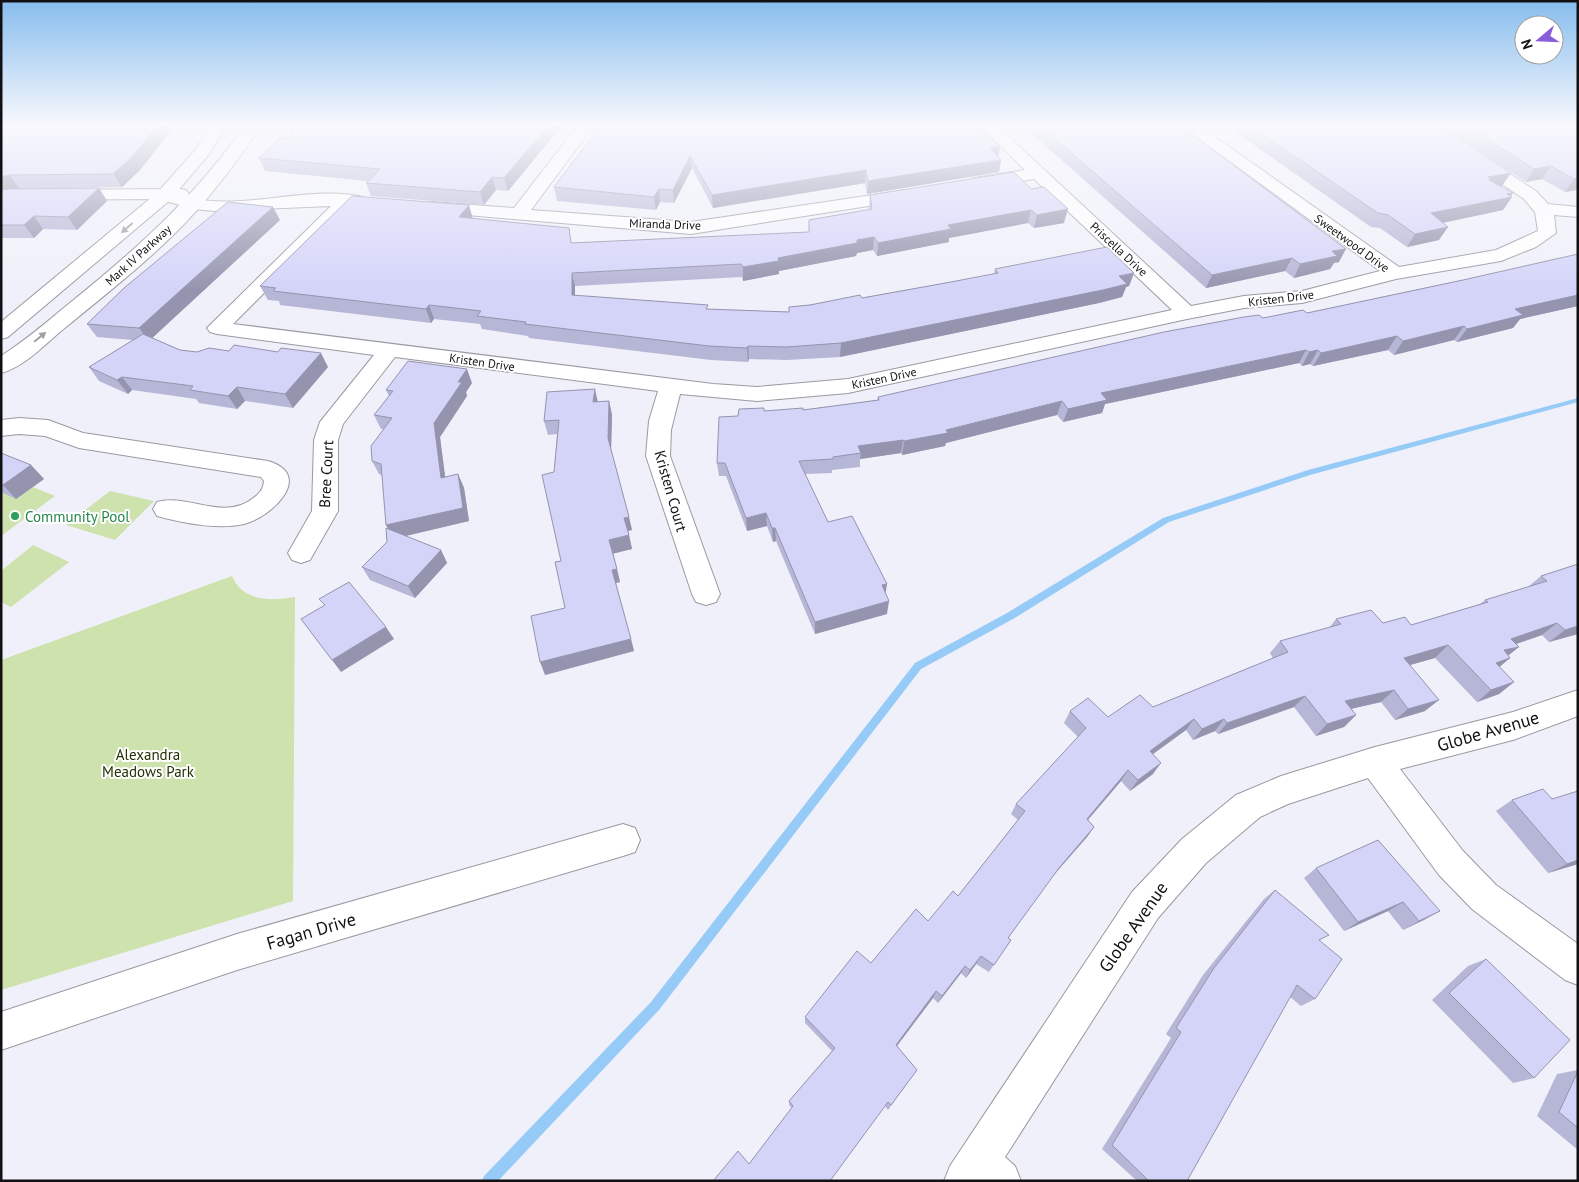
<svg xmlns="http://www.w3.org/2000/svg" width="1579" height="1182" viewBox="0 0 1579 1182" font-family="'PT Sans',sans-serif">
<rect width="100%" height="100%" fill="#f0f0fa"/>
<g fill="#cee2ad">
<path d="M1 474 55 496 1 536Z"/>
<path d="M110 491 154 501 115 540 66 525Z"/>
<path d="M33 545 69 562 11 607 1 602V571Z"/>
<path d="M232 576C243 602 271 601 295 597L293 901 1 990V660Z"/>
</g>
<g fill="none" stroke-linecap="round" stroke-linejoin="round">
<path fill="#96cbf8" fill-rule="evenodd" d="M1578 398V402L1310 475 1169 522 1013 619 921 669 659 1010 498 1181H482L484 1176 651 1002 915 663 1007 613 1163 518 1308 470Z"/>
<g stroke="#9999a2" stroke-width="2">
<g id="minor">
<path d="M579 124H641L646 128 638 133 592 128 531 210 691 222 906 190 912 191 915 195 912 199 906 200 691 234 432 212 426 211 423 207 426 203 432 202 514 208Z"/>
<path d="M978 124H995L1191 306 1244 296 1302 291 1380 271 1179 124H1197L1399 267 1496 250 1538 231 1535 212 1524 199 1414 124H1433L1536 191 1548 204 1578 207V217L1554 215 1556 233 1536 247 1501 261 1396 279 1302 303 1244 308 1187 319 848 393 757 401 680 394 671 430 670 456 720 594 716 602 706 605 696 602 692 594 646 456 649 421 658 391 395 357 343 424 338 440V511L310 560 301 563 292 560 288 553 312 511 314 440 320 422 374 355 217 334 210 332 207 328 331 206 214 211 194 209 158 199 19 200 1 203V193L19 190 180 189 186 190 189 194 187 197C242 212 309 184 363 197L366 201 363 205 351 206 233 324 713 384 757 387 848 379 1172 310 1034 179 980 187 974 186 971 182 974 178 1025 170Z"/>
<path d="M19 418 48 420 83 433 268 461C315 475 272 517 244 524 217 530 183 523 157 516L153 509 157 502C187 493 223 521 252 499 259 494 263 490 264 481L261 477 79 448 45 436 19 434 1 436V420Z"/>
<path d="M1578 690V716L1513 740 1400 769 1463 851 1496 885 1578 944V985L1565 980 1472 909 1439 875 1368 778 1288 804 1260 817 1206 863 1158 918 1005 1157 1015 1166 1021 1181H944L950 1166 1132 892 1182 839 1236 795 1281 776 1375 747 1513 712Z"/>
<path d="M623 824 635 828 640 840 635 852 623 856 237 970 1 1050V1012L237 934Z"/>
</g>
</g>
<g stroke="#9999a2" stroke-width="2">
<g id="major">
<path d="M211 124H227L210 153 170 200 8 337 1 339V322L158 192 197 148Z"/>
<path d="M246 124H262C242 154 221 183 197 210 159 253 111 290 66 327 47 342 25 367 1 373V356C26 340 48 321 71 302 139 247 195 197 246 124Z"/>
</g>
</g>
<use href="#minor" fill="#fff" fill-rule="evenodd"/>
<use href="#major" fill="#fff" fill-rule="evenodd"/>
</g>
<g fill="#b6b6d6">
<path d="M1 124H176L140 170 122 187 16 189 99 188 107 201 77 230 43 229 34 238H1Z"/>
<path d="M291 124H563L508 191 496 190 484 205 371 196 366 183 368 181 265 171 259 158 290 138Z"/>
<path d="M602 124 998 156 1001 160 999 172 867 194 865 183 713 208 692 168 674 203 660 202 656 210 557 201 554 187Z"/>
<path d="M1021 124H1178L1339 262 1334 263 1330 269 1294 278 1285 271 1206 288Z"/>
<path d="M1224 124H1436L1502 186H1501L1512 197 1503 210 1442 223 1439 240 1407 247 1380 228 1371 227Z"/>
<path d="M1437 124H1578V191L1576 190 1565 192 1542 179 1526 182Z"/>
<path d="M1014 172 1064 223 1034 228 1028 223 949 238V242L877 256 873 250 857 253 856 256 779 271V274L743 281 742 277 575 286V296L708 309 789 312 810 305 862 298 994 274 995 269 1134 273 1129 286 1126 287 1122 297 1099 303 840 357 787 360 749 359 748 362 711 360 529 338 528 336 482 329 480 324 434 319 431 323 280 305 279 301 268 300 260 286 473 218 572 243 809 232 869 210 870 195Z"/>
<path d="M280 220 152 338 180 350 328 367 293 408 245 401 237 409 199 403 196 399 132 390 128 394 99 381 89 367 133 340 97 337 87 324Z"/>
<path d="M1578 254V306L1520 319 1513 328 1457 342 1454 340 1394 355 1388 350 1313 366 1310 364 1302 366 1299 363 1105 404 1102 413 1063 422 1057 415 946 443 945 446 902 455 901 453 860 459V467L832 470V473L805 474 828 522 886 594 887 614 815 634 776 541 773 542 767 526 747 531 726 476H719L717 463 738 416 764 411 803 410 877 400 878 397 1263 318 1307 313 1463 280Z"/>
<path d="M472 383 466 392 467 396 440 437 445 477 458 474 464 488 469 521 405 536 441 550 447 563 415 598 370 580 362 567 387 542 388 529 382 475 379 474 372 461 384 429H381L374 415 389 396 386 390Z"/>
<path d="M609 401 612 415 611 450 632 530 628 531 632 549 613 553 620 582 616 583 634 651 545 675 565 608 554 472 557 434 548 435 544 421 598 402Z"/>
<path d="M1 453 31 465 44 479 16 499 1 492Z"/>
<path d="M1578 564V634L1549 642 1542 635 1516 644 1508 655 1510 658 1499 667 1514 682 1499 694 1477 702 1435 658 1410 665 1425 711 1395 720 1381 702 1351 709 1356 715 1344 727 1316 736 1294 707 1218 734 1215 731 1193 740 1186 730 1153 754V774L1130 791 1121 781 1088 820 1094 827 1087 837 1052 877 1008 938 1011 940 989 972 976 964 966 978 961 973 938 1003 933 998 897 1046 917 1070 888 1110 885 1106 749 1164 792 1108 789 1105V1101L832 1051 805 1023V1017L871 963 928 921 958 896 1018 820 1011 814 1016 804 1078 737 1064 723 1070 711 1108 717 1153 707 1273 658 1270 653 1280 641 1329 628 1336 619 1411 625 1480 604 1485 600 1528 587 1541 576Z"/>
<path d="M1552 799 1578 864 1548 873 1496 811 1512 800Z"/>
<path d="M1316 868 1440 911 1403 930 1388 911 1344 931 1304 878Z"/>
<path d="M1275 890 1320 941 1315 999 1301 1006 1290 997 1187 1181H1137L1102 1149 1171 1038 1166 1034 1203 975 1264 899Z"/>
<path d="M1486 959 1534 1078 1513 1083 1432 1000 1468 966Z"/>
<path d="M1578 1070V1150L1537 1116 1557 1074Z"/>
</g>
<g fill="#9494ae">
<path d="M159 124H176L140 170 122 187 113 174Z"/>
<path d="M550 124H563L508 191 504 178Z"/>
<path d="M1000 147 998 159 990 148Z"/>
<path d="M690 156 692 168 674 203 673 190Z"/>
<path d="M1001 160 999 172 867 194 868 181Z"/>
<path d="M1551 166 1542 179 1526 182 1534 169Z"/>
<path d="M866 170 865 183 713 208 712 195Z"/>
<path d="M1511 173 1502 186 1485 189 1488 177Z"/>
<path d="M10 175 19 188 1 191V177Z"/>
<path d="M492 177 496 190 484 205 480 192Z"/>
<path d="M1578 178V188L1576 190 1565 192 1574 179Z"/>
<path d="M99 188 107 201 77 230 68 217Z"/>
<path d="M659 189 660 202 656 210 654 197Z"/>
<path d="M1513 193 1510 197H1512L1503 210 1423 227 1431 213Z"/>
<path d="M469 205 473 219 459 217Z"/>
<path d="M273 207 280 220 149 341 139 328Z"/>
<path d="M1068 209 1064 223 1034 228 1037 215Z"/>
<path d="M1031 210 1028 223 949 238V242L877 256 878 243 948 225Z"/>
<path d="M34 216 43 229 34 238 24 225Z"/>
<path d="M1448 227 1439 240 1407 247 1415 234Z"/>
<path d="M874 237 873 250 857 253 856 256 779 271V274L743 281V267L778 258Z"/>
<path d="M1346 249 1339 262 1334 263 1330 269 1294 278 1300 264 1332 251Z"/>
<path d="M1292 258 1285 271 1206 288 1212 275Z"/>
<path d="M572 273 575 286V309L572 295Z"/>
<path d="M1134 273 1129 286 1126 287 1122 297 1099 303 840 357 841 343Z"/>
<path d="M1578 295V306L1520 319 1513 328 1457 342 1467 329 1515 309Z"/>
<path d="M429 305 434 319 431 323 426 309Z"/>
<path d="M1464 326 1454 340 1394 355 1403 341Z"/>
<path d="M1397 336 1388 350 1313 366 1321 353Z"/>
<path d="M748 346 749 359 748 362 747 348Z"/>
<path d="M1306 350 1299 363 1105 404 1102 413 1063 422 1068 409 1101 393Z"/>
<path d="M1318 350 1310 364 1302 366 1309 352Z"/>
<path d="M321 353 328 367 293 408 285 394Z"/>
<path d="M467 369 472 383 466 392 467 396 440 437 447 491 441 478 434 423 458 382Z"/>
<path d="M122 377 132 390 128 394 117 380Z"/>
<path d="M237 387 245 401 237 409 228 396Z"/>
<path d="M595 389 598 403 593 402Z"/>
<path d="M609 401 612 415 611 452 608 438Z"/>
<path d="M1062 401 1057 415 946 443 945 446 902 455 904 441 946 430Z"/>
<path d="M903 440 901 453 860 459 861 453 858 446Z"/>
<path d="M31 465 44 479 16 499 3 485Z"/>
<path d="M458 474 464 488 469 521 393 539 386 525Z"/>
<path d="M766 513 767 526 747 531 746 518Z"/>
<path d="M629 517 632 530 627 531 624 518Z"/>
<path d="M772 528H775L776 541 773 542Z"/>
<path d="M629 535 632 549 612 554 609 540Z"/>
<path d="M441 550 447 563 415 598 408 586Z"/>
<path d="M617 569 620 582 616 583 612 570Z"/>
<path d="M887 584 885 597 882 585Z"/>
<path d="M889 601 887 614 815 634V622Z"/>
<path d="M1557 623 1542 635 1496 651 1511 639Z"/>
<path d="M1578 626V634L1549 642 1565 630Z"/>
<path d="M386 627 394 639 341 672 332 660Z"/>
<path d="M631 639 634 651 545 675 540 662Z"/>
<path d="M1448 645 1435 658 1392 670 1404 658Z"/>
<path d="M1519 647 1504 659V650Z"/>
<path d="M1510 658 1496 670V663Z"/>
<path d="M1514 682 1499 694 1477 702 1491 690Z"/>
<path d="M1394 690 1381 702 1333 713 1345 701Z"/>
<path d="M1305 696 1294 707 1218 734 1227 723Z"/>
<path d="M1439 700 1425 711 1395 720 1408 709Z"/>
<path d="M1356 715 1344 727 1316 736 1327 724Z"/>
<path d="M1194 719 1186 730 1142 762 1150 751Z"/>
<path d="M1224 719 1215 731 1193 740 1202 729Z"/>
<path d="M1161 763 1153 774 1130 791 1138 780Z"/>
<path d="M1128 770 1121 781 1080 829 1087 819Z"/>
<path d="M1094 827 1087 837 1052 877 1059 868Z"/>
<path d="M1578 860V864L1548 873 1567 864Z"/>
<path d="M1403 902 1388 911 1344 931 1358 922Z"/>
<path d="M1440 911 1424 920 1403 930 1419 921Z"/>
<path d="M981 956 976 964 966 978 970 970Z"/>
<path d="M965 966 961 973 938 1003 942 996Z"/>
<path d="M936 991 933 998 893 1051 896 1045Z"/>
</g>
<g fill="#d4d4f9" stroke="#9494ae">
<path d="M1 124H159L132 157 113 174 10 175 1 177Z"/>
<path d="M291 124H550L504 178 492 177 480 192 366 183 380 169 259 158 280 138H290Z"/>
<path d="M602 124H977L1000 147 990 148 1001 160 868 181 866 170 712 195 690 156 673 190 659 189 654 197 554 187Z"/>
<path d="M1038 124H1178L1346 249 1332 251 1337 256 1300 264 1292 258 1212 275Z"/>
<path d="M1247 124H1436L1511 173 1488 177 1491 179 1489 180 1513 193 1507 194 1512 197 1431 213 1448 227 1415 234 1388 215 1378 213Z"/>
<path d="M1463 124H1578V178L1574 179 1551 166 1534 169Z"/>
<path d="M1014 172 1031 189 1044 187 1068 209 1037 215 1031 210 948 225 951 229 878 243 874 237 857 240V243L778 258 779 261 743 267 741 264 572 273V295L708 305 706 309 789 312V307L810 305 860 295 862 298 951 282 998 273 995 269 1107 247 1134 273 1119 276 1127 284 1103 290 841 343 787 347 748 346 747 348 709 346 525 324 526 322 477 316 481 311 429 305 426 309 273 291 276 288 260 286 352 196 469 205 459 217 569 228 571 243 809 232V220L872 209 870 195Z"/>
<path d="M99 188 68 217 34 216 24 225H1V190L10 189Z"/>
<path d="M228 202 273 207 139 328 87 324 124 288Z"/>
<path d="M1578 254V295L1515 309 1523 315 1467 329 1464 326 1403 341 1397 336 1321 353 1318 350 1309 352 1306 350 1101 393 1107 400 1068 409 1062 401 946 430 948 433 904 441 903 440 858 446 861 453 833 457V459L799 461 828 522 852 516 887 584 882 585 889 601 815 622 775 528H772L766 513 746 518 725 463H717L719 417 738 416 739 409 764 408V411L803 408V410L879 400 878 397 1164 332 1244 317 1259 315 1263 318 1303 310 1307 313 1463 280Z"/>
<path d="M143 334 180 350 197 352 209 348 229 351 234 345 278 352 281 348 321 353 285 394 237 387 228 396 190 390 193 386 122 377 117 380 89 367Z"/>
<path d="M408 361 467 369 458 382H462L434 423 441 478 458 474 463 508 386 525 381 464 372 461 371 446 392 418 374 415 393 391 386 390Z"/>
<path d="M595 389 593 402 609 401 608 438 629 517 624 518 629 535 609 540 617 569 612 570 631 639 540 662 531 616 565 608 555 562 561 561 542 475 554 472 559 420 544 421 547 392Z"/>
<path d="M1 453 31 465 3 485H1Z"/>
<path d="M386 528 441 550 408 586 362 567 387 542Z"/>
<path d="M1578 564V626L1565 630 1557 623 1511 639 1519 647 1504 650 1510 658 1496 663 1514 682 1491 690 1448 645 1404 658 1439 700 1408 709 1394 690 1345 701 1356 715 1327 724 1305 696 1227 723 1224 719 1202 729 1194 719 1150 751 1161 763 1138 780 1128 770 1087 819 1094 827 1059 868 1008 938 1011 940 994 965 981 956 970 970 965 966 942 996 936 991 896 1045 917 1070 891 1105 888 1102 830 1181H713L738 1151 749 1164 793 1106 789 1101 835 1048 805 1017 857 951 871 963 916 909 928 921 953 891 958 896 1025 811 1016 804 1086 728 1070 711 1088 698 1108 717 1140 695 1153 707 1288 652 1280 641 1341 624 1336 619 1371 610 1383 623 1405 617 1411 625 1488 602 1485 600 1547 581 1541 576Z"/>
<path d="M349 582 386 627 332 660 301 619 325 605 319 599Z"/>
<path d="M1543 789 1552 799 1578 791V860L1567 864 1512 800Z"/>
<path d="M1378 840 1440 911 1419 921 1403 902 1358 922 1316 868Z"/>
<path d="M1275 890 1329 935 1319 940 1342 959 1315 999 1297 985 1187 1181H1149L1112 1145 1181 1032 1176 1028 1214 968Z"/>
<path d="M1486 959 1570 1040 1534 1078 1449 993Z"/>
<path d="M1578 1071V1128L1559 1112Z"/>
</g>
<defs><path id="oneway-solid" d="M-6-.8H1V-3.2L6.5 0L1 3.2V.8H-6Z" transform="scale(1.25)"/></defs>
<g fill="#a0a0a1">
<use href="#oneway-solid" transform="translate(127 228) rotate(139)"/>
<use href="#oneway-solid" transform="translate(40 337) rotate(-39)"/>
</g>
<linearGradient id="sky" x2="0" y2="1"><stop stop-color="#87bdee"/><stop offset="0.43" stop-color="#f8f8fd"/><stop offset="1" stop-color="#f8f8fd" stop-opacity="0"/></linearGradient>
<rect width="1579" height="290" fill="url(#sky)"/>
<circle fill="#2e9e5b" stroke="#fff" stroke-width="2" cx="15" cy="516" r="5"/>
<g text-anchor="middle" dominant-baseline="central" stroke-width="4" stroke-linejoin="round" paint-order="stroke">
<g font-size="12" fill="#111114" stroke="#fff">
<text transform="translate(665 224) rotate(2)">Miranda Drive</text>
<text transform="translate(1352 243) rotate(36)">Sweetwood Drive</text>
<text transform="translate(1119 249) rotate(43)">Priscella Drive</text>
<text transform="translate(138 255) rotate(-42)">Mark IV Parkway</text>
<text transform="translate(1281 298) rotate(-7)">Kristen Drive</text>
<text transform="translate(482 362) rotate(8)">Kristen Drive</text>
<text transform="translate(884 378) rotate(-12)">Kristen Drive</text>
</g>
<g font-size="15" fill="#111114" stroke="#fff">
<text transform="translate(326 474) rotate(-87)">Bree Court</text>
<text transform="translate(671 491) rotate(74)">Kristen Court</text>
</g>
<g font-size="15" fill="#27864d" stroke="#fff" text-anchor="start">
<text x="25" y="516">Community Pool</text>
</g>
<g font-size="15" fill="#243103" stroke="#fff">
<text x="148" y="754">Alexandra<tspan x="148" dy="17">Meadows Park</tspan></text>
</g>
<g font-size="18" fill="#111114" stroke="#fff">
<text transform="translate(1488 731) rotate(-16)">Globe Avenue</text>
<text transform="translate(1133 927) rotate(-55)">Globe Avenue</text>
<text transform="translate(311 931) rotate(-16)">Fagan Drive</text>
</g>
</g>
<rect width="1579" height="1182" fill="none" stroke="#111114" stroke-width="5"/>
<g transform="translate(1539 40) rotate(251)"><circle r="24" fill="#ffffff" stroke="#a0a0a1"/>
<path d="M0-4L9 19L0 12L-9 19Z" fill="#895dd7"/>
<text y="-8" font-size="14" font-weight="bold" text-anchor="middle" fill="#111114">N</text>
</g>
</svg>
